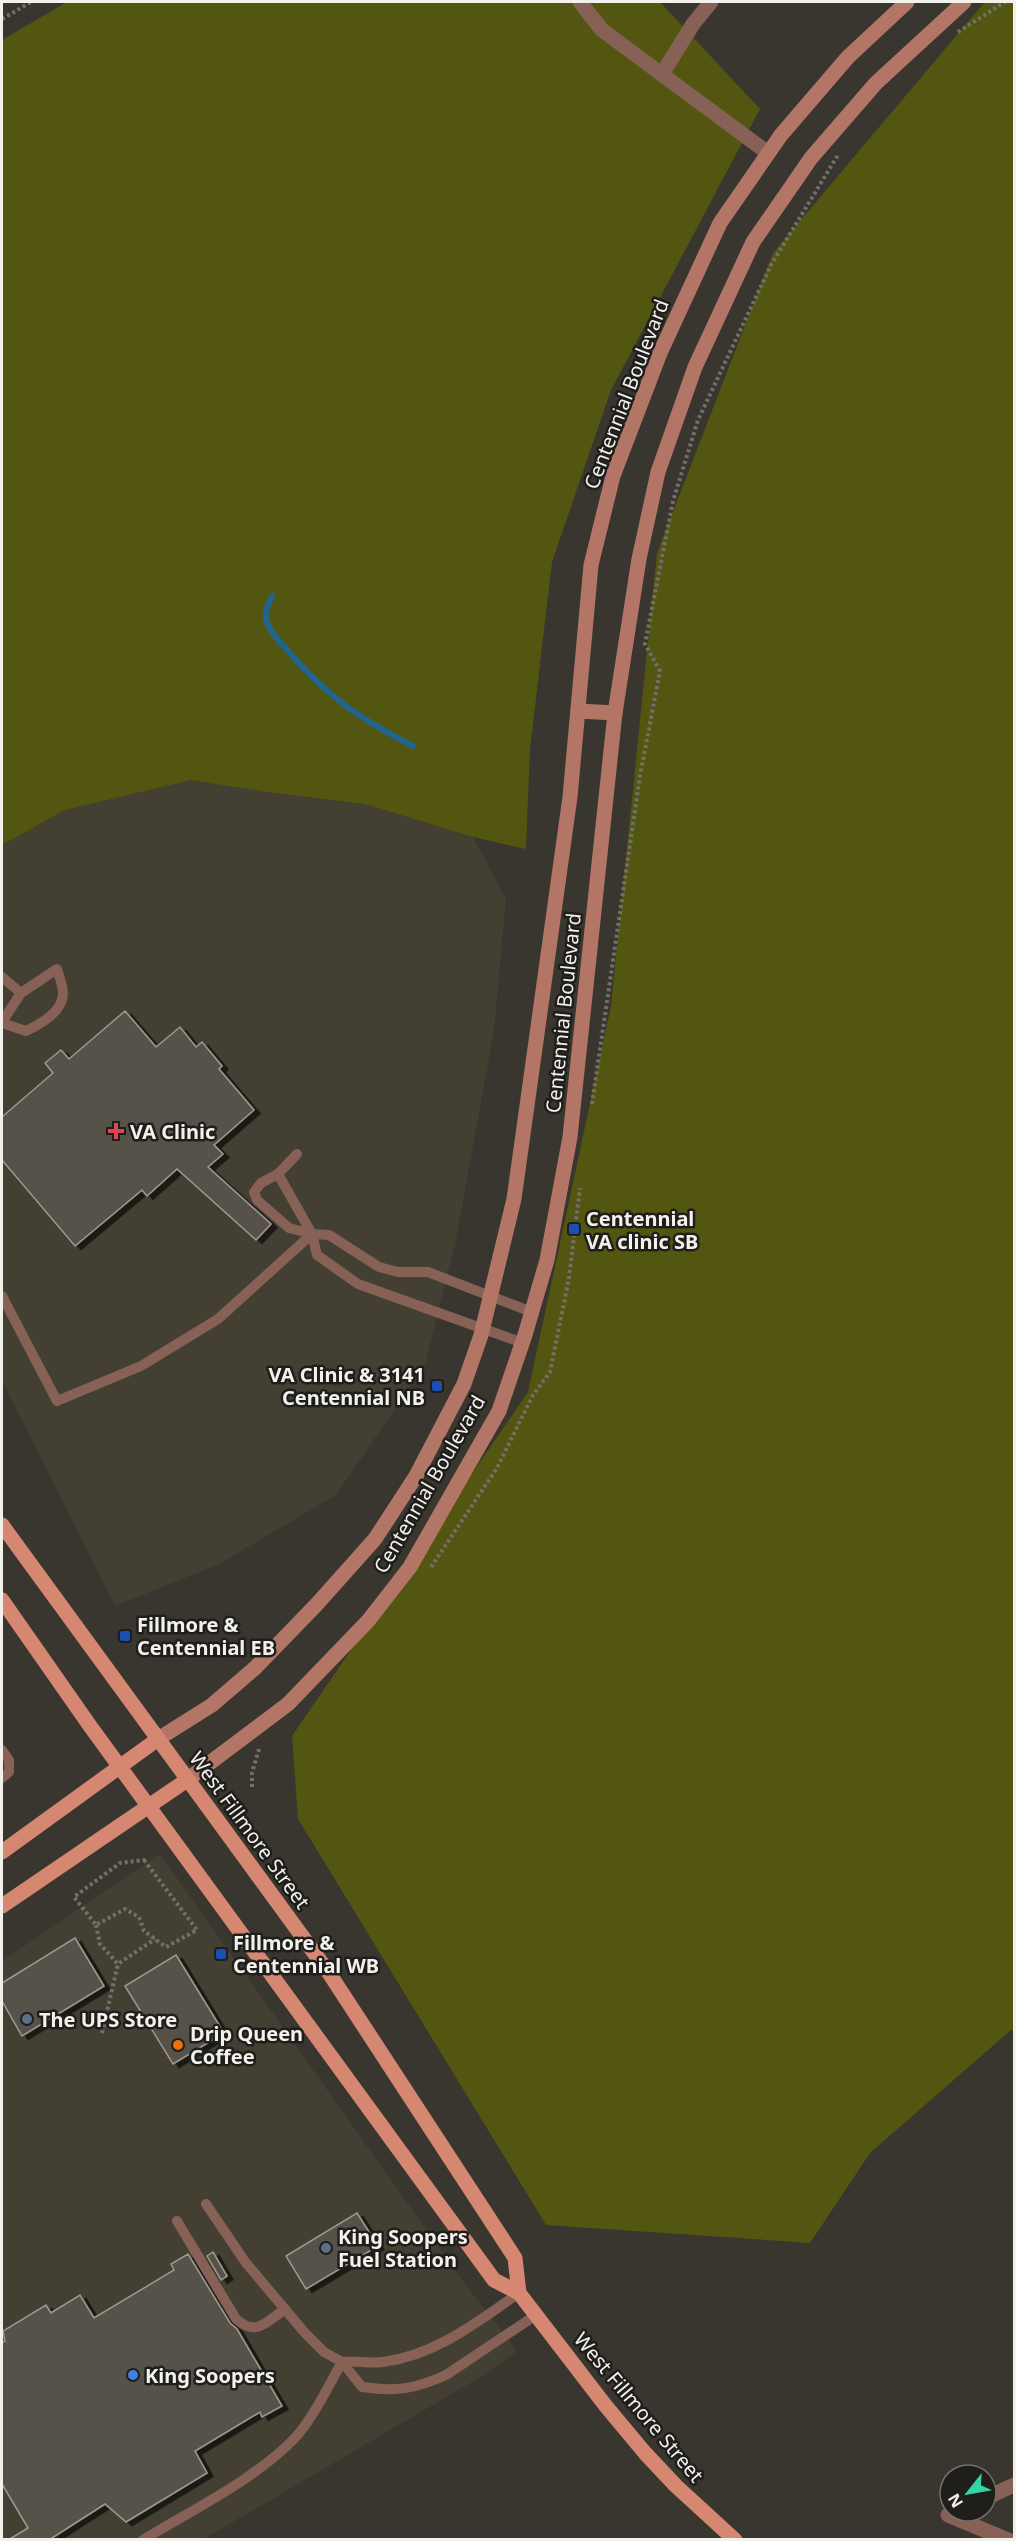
<svg xmlns="http://www.w3.org/2000/svg" width="1016" height="2541" viewBox="0 0 1016 2541" font-family="'Noto Sans',sans-serif">
<defs>
<filter id="shadow"><feDropShadow dx="6" dy="3.5" stdDeviation="0" flood-color="#0009"/></filter>
</defs>
<rect width="100%" height="100%" fill="#39362f"/>
<g fill="#433f32">
<path d="M187 779 274 793 365 804 473 837 506 899 494 1031 455 1245 425 1365 336 1495 219 1564 115 1606 2 1381V845L65 810Z"/>
<path d="M160 1854 462 2280 517 2351 484 2375 204 2539 2 2540V1961Z"/>
</g>
<g fill="#535610">
<path d="M67 2H660L760 109 611 390 552 562 530 749 526 849 473 837 365 804 274 793 191 780 65 810 2 845V40Z"/>
<path d="M987 2H1014V2031L1011 2030 870 2153 810 2243 546 2225 298 1819 292 1736 528 1392 611 1006 657 553 773 253 983 4Z"/>
</g>
<g fill="none" stroke-linecap="round" stroke-linejoin="round">
<path stroke="#1f658e" stroke-width="6" d="M272 596C269 603 264 611 266 618 269 632 281 643 289 652 329 698 360 719 413 746"/>
</g>
<g fill="#56514a" stroke="#9d9890" stroke-width="1.5" filter="url(#shadow)">
<path d="M125 1011 156 1047 180 1027 196 1047 202 1042 222 1066 219 1069 254 1110 214 1145 223 1154 208 1167 271 1224 256 1240 177 1169 147 1196 142 1190 75 1246 2 1160V1117L53 1073 45 1063 61 1050 69 1059Z"/>
<path d="M75 1938 104 1986 22 2036 2 2001V1983Z"/>
<path d="M176 1955 224 2033 173 2064 125 1986Z"/>
<path d="M357 2213 378 2246 306 2289 286 2256Z"/>
<path d="M213 2252 227 2276 221 2280 207 2256Z"/>
<path d="M188 2254 230 2323 237 2329 282 2406 262 2417 260 2412 195 2451 207 2473 126 2522 105 2504 49 2540H8L28 2528 2 2484V2343L5 2341 3 2331 46 2305 51 2313 80 2295 94 2318 174 2270 171 2264Z"/>
</g>
<g fill="none" stroke-linecap="round" stroke-linejoin="round">
<g stroke="#727069" stroke-width="4" stroke-dasharray="3 3" stroke-linecap="butt">
<path d="M2 19 31 2"/>
<path d="M958 32 1005 2"/>
<path d="M592 1104 640 776 660 671 645 644 673 501 698 420 771 265 838 155"/>
<path d="M431 1567 497 1468 533 1395 550 1372 569 1278 580 1188"/>
<path d="M252 1787V1773L260 1746"/>
<path d="M144 1860 197 1930 166 1947 144 1931 139 1917 125 1909 96 1925 74 1897 120 1863Z"/>
<path d="M96 1925 100 1944 118 1964 155 1939"/>
<path d="M102 2033 118 1964"/>
</g>
<g stroke="#876056" stroke-width="10">
<path d="M2 977 21 993 2 1022"/>
<path d="M2 1023 26 1031C41 1024 63 1011 63 993 63 986 59 976 57 969L21 993"/>
<path d="M297 1154 278 1174 261 1183 254 1192 257 1200 289 1228 312 1234 329 1235 379 1267 398 1272H428L532 1312"/>
<path d="M278 1174 312 1234 317 1255 358 1284 523 1343"/>
<path d="M2 1296 57 1401 141 1366 218 1319 312 1234"/>
<path d="M2 1750 9 1760V1772L2 1778"/>
<path d="M206 2204 246 2263 305 2333 324 2352 342 2362 362 2387C396 2392 415 2389 446 2375L536 2315"/>
<path d="M177 2221 236 2319C257 2337 266 2322 285 2309"/>
<path d="M342 2362C356 2360 370 2364 383 2362 436 2355 477 2322 519 2293"/>
<path d="M143 2540C193 2509 251 2482 293 2440 311 2422 329 2385 342 2362"/>
</g>
<g stroke="#876056" stroke-width="15">
<path d="M580 2 602 30 768 153"/>
<path d="M662 74 693 24 711 2"/>
<path d="M986 2498 1014 2485"/>
<path d="M956 2511 948 2515 1008 2540"/>
</g>
<g stroke="#b37666" stroke-width="15">
<path d="M578 711 615 713"/>
<path d="M158 1739 212 1705 255 1668 317 1604 375 1539 416 1476 464 1384 481 1335 514 1199 570 797 591 565 613 476 660 353 720 223 781 135 848 57 907 2"/>
<path d="M187 1780 288 1704 368 1621 410 1567 499 1411 525 1335 547 1260 570 1137 615 713 639 559 658 472 695 367 753 242 811 158 876 83 964 2"/>
</g>
<g stroke="#d58772" stroke-width="15">
<path d="M2 1525 329 1973 515 2258 519 2293"/>
<path d="M2 1600 90 1726 494 2280 519 2293 605 2405 645 2453 676 2486 735 2540"/>
<path d="M2 1852 158 1739"/>
<path d="M2 1906 187 1780"/>
</g>
</g>
<path fill="#e0444e" stroke="#1f1e1b" stroke-width="2" d="M113 1122h6v6h6v6h-6v6h-6v-6h-6v-6h6z"/>
<g fill="#1a4fb4" stroke="#1f1e1b" stroke-width="2">
<rect x="568" y="1223" width="12" height="12" rx="3"/>
<rect x="431" y="1380" width="12" height="12" rx="3"/>
<rect x="119" y="1630" width="12" height="12" rx="3"/>
<rect x="215" y="1948" width="12" height="12" rx="3"/>
</g>
<g fill="#5c6f8a" stroke="#1f1e1b" stroke-width="2">
<circle cx="27" cy="2019" r="6"/>
<circle cx="326" cy="2248" r="6"/>
</g>
<circle fill="#e8710a" stroke="#1f1e1b" stroke-width="2" cx="178" cy="2045" r="6"/>
<circle fill="#3f7fe0" stroke="#1f1e1b" stroke-width="2" cx="133" cy="2375" r="6"/>
<g text-anchor="middle" dominant-baseline="central" stroke-width="5" stroke-linejoin="round" paint-order="stroke">
<g font-size="20" fill="#f2f1ec" stroke="#1f1e1b">
<text transform="translate(626 394) rotate(-69)">Centennial Boulevard</text>
<text transform="translate(563 1013) rotate(-84)">Centennial Boulevard</text>
<text transform="translate(429 1484) rotate(-60)">Centennial Boulevard</text>
<text transform="translate(250 1830) rotate(54)">West Fillmore Street</text>
<text transform="translate(639 2407) rotate(50)">West Fillmore Street</text>
</g>
<g font-size="20" font-weight="bold" fill="#f2f1ec" stroke="#1f1e1b" text-anchor="start">
<text x="130" y="1131">VA Clinic</text>
<text x="586" y="1218">Centennial<tspan x="586" dy="23">VA clinic SB</tspan></text>
<text x="425" y="1374" text-anchor="end">VA Clinic &amp; 3141<tspan x="425" dy="23">Centennial NB</tspan></text>
<text x="137" y="1624">Fillmore &amp;<tspan x="137" dy="23">Centennial EB</tspan></text>
<text x="233" y="1942">Fillmore &amp;<tspan x="233" dy="23">Centennial WB</tspan></text>
<text x="39" y="2019">The UPS Store</text>
<text x="190" y="2033">Drip Queen<tspan x="190" dy="23">Coffee</tspan></text>
<text x="338" y="2236">King Soopers<tspan x="338" dy="23">Fuel Station</tspan></text>
<text x="145" y="2375">King Soopers</text>
</g>
</g>
<rect width="1016" height="2541" fill="none" stroke="#f2f1ec" stroke-width="6"/>
<g transform="translate(968 2493) rotate(239)"><circle r="28" fill="#1f1e1b" stroke="#73726f" stroke-width="1.5"/>
<path d="M0-4.5L10 22L0 15L-10 22Z" fill="#35d4a7"/>
<text y="-9" font-size="16" font-weight="bold" text-anchor="middle" fill="#f2f1ec">N</text>
</g>
</svg>
